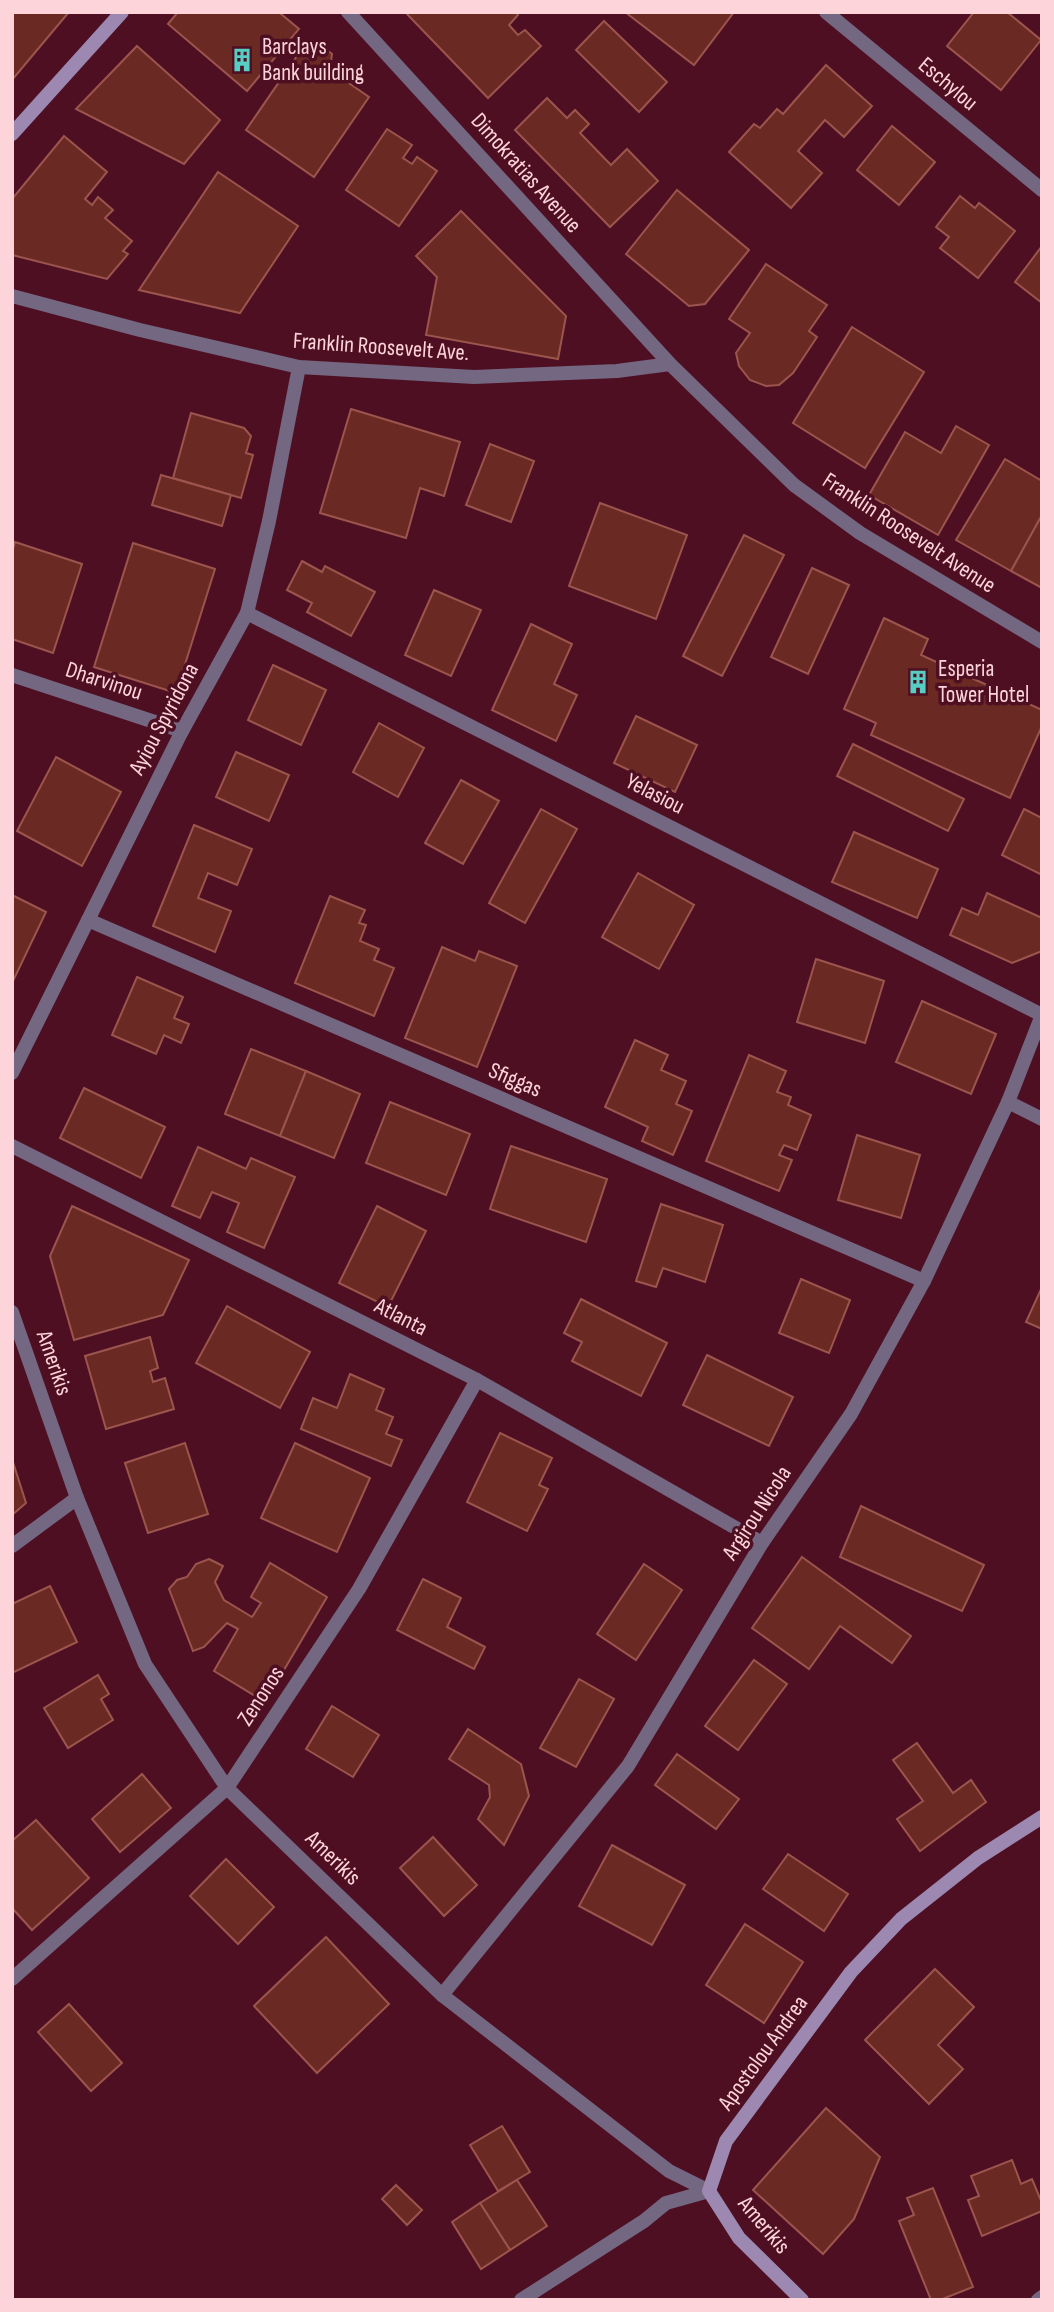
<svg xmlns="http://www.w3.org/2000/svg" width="1054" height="2312" viewBox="0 0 1054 2312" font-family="'Sofia Sans Condensed',sans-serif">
<rect width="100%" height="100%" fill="#4f0f23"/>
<g fill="#6b2924" stroke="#9b554d" stroke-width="2">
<path d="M12 12H69L12 80Z"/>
<path d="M178 12H283L281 14 299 29 247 91 168 24Z"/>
<path d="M405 12H516L518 15 509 25 518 35 525 30 541 46 488 98Z"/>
<path d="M625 12H734L694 65Z"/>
<path d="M974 12H1007L1041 40 1001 90 947 46Z"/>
<path d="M604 21 667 82 639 112 576 50Z"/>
<path d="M317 42 332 54 330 70 369 97 314 177 246 130 299 53Z"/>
<path d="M137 46 220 120 184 164 76 109Z"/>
<path d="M826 65 872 106 844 137 825 120 798 151 822 173 791 208 729 152 754 124 760 128 777 109 783 114Z"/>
<path d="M547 98 567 118 575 110 589 124 580 133 611 165 627 149 658 181 610 227 515 130Z"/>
<path d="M892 126 935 162 899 205 857 170Z"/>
<path d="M387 129 412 145 403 158 412 164 417 157 437 171 399 226 346 190Z"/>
<path d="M64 136 107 172 85 199 92 205 98 197 113 210 105 218 132 241 123 251 128 254 107 279 12 255V199Z"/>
<path d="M218 172 298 226 240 313 139 290Z"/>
<path d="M677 190 749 250 705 304 689 306 626 254Z"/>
<path d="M960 196 975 208 979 203 1015 231 978 278 940 248 949 237 936 227Z"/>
<path d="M461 211 566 316 558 359 426 335 437 277 416 256Z"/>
<path d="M1042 246V303L1015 282Z"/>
<path d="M766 264 827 305 809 331 817 337 793 373 779 385 766 386 750 380 739 366 736 353 750 333 729 319Z"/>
<path d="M852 327 924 372 865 468 793 423Z"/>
<path d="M351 409 460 442 444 496 420 488 406 538 320 513Z"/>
<path d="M191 413 244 428 251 436 246 453 253 455 241 498 173 478Z"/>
<path d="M956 426 989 445 938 535 869 495 905 432 941 453Z"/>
<path d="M490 444 534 461 511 522 466 505Z"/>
<path d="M1005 459 1042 481V515L1011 571 956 540Z"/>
<path d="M161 475 231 495 222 526 152 505Z"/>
<path d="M600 503 687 535 656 619 569 586Z"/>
<path d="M1042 515V588L1011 571Z"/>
<path d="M744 535 784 555 722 676 683 656Z"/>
<path d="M15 542 82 564 53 653 12 639V552Z"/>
<path d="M133 543 215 569 176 693 94 667Z"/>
<path d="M302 561 322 572 325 566 375 592 351 636 307 612 312 603 287 590Z"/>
<path d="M812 568 849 585 808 674 771 657Z"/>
<path d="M434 590 481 610 451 676 405 655Z"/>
<path d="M884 618 928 639 921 655 1042 710V726L1010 798 871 735 876 723 844 709Z"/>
<path d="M531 624 572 644 554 684 577 695 556 741 492 710Z"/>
<path d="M273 665 326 690 301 745 248 720Z"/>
<path d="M636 716 697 745 675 792 614 763Z"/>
<path d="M379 723 424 748 398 797 353 772Z"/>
<path d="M853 744 964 799 948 831 837 776Z"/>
<path d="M236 752 289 775 269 821 216 797Z"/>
<path d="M56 757 121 792 82 866 17 831Z"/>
<path d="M461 780 499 801 463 864 425 843Z"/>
<path d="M541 809 577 829 525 923 489 903Z"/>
<path d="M1024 809 1042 818V875L1002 855Z"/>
<path d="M194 825 252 849 237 885 208 873 198 898 231 911 215 952 153 926Z"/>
<path d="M854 832 938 869 917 918 832 882Z"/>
<path d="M638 873 694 905 659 969 602 937Z"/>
<path d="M987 893 1042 918V951L1012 963 950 935 962 908 978 915Z"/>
<path d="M12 895 46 912 13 981H12Z"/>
<path d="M330 896 365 910 359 923 366 925 360 941 379 949 374 960 394 968 374 1016 295 983Z"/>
<path d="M442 947 475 961 479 951 517 966 477 1067 405 1038Z"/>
<path d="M816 959 884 981 865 1043 797 1022Z"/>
<path d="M137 977 183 997 174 1018 189 1024 181 1043 164 1035 156 1054 112 1035Z"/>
<path d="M922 1001 996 1034 971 1094 896 1062Z"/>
<path d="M635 1040 668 1055 661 1070 686 1081 676 1104 692 1111 673 1155 642 1141 648 1127 605 1107Z"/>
<path d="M251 1049 306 1071 280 1136 225 1114Z"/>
<path d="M749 1055 786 1071 777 1092 791 1097 788 1105 811 1115 797 1150 784 1145 779 1155 792 1160 779 1191 706 1161Z"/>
<path d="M306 1071 360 1094 334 1158 280 1136Z"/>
<path d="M84 1088 165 1127 141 1178 60 1138Z"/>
<path d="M390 1102 470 1134 446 1195 366 1163Z"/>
<path d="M857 1135 920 1155 901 1218 838 1200Z"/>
<path d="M511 1146 607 1179 586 1242 490 1209Z"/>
<path d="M198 1147 246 1169 251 1158 295 1177 264 1248 227 1232 239 1203 212 1192 200 1218 172 1206Z"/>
<path d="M661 1204 723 1225 705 1282 663 1268 656 1287 636 1281Z"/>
<path d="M72 1206 189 1260 163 1315 74 1340 50 1256Z"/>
<path d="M377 1206 426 1231 388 1307 339 1283Z"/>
<path d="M801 1279 850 1300 829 1353 779 1333Z"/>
<path d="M1042 1287V1329L1026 1322Z"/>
<path d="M581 1299 667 1343 641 1396 572 1361 582 1342 564 1333Z"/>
<path d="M227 1306 310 1352 280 1408 196 1363Z"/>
<path d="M150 1337 158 1368 150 1371 153 1382 165 1378 174 1409 106 1429 85 1356Z"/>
<path d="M707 1355 793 1397 769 1446 683 1405Z"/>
<path d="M350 1374 384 1389 376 1410 393 1417 386 1434 402 1440 391 1466 301 1429 313 1398 337 1408Z"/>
<path d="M500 1433 552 1458 539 1485 548 1489 527 1531 467 1502Z"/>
<path d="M185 1443 208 1514 148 1533 125 1463Z"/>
<path d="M295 1443 370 1478 337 1552 261 1518Z"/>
<path d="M12 1459 26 1503 12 1515Z"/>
<path d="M861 1506 984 1565 962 1611 840 1557Z"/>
<path d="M802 1557 911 1636 892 1663 840 1626 809 1669 752 1628Z"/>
<path d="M209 1559 223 1566 215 1582 224 1600 252 1617 261 1603 251 1597 270 1563 327 1597 265 1702 214 1671 238 1629 227 1623 204 1647 193 1651 169 1589 177 1580 187 1577 196 1564Z"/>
<path d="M644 1564 682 1590 636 1660 597 1634Z"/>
<path d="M423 1579 461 1598 447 1627 485 1647 474 1669 397 1630Z"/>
<path d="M50 1586 77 1642 12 1673V1604Z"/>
<path d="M754 1660 787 1684 738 1750 705 1726Z"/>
<path d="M98 1675 109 1694 101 1699 113 1720 68 1748 44 1708Z"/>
<path d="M579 1679 614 1699 576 1767 540 1748Z"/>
<path d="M332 1706 379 1735 353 1777 306 1749Z"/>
<path d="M468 1729 521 1764 529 1796 504 1845 478 1819 490 1797 489 1785 449 1759Z"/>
<path d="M917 1743 953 1793 971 1780 986 1802 920 1851 897 1819 923 1801 893 1760Z"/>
<path d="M677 1754 739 1799 716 1829 655 1785Z"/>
<path d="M142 1774 171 1808 120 1852 92 1819Z"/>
<path d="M36 1820 89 1878 32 1930 12 1908V1841Z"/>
<path d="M433 1837 477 1885 444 1916 400 1868Z"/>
<path d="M612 1845 685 1885 652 1945 579 1906Z"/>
<path d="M788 1854 848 1894 824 1931 763 1889Z"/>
<path d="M226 1859 274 1907 238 1944 190 1896Z"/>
<path d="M745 1924 803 1962 764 2023 706 1985Z"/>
<path d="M326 1937 389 2004 317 2073 254 2006Z"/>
<path d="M935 1969 974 2007 938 2045 963 2069 929 2104 865 2040Z"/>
<path d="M69 2004 122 2063 91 2091 38 2032Z"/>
<path d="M826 2108 880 2157 854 2219 823 2254 753 2190Z"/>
<path d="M502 2126 530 2172 498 2191 470 2145Z"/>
<path d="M1012 2160 1021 2184 1032 2179 1042 2203V2211L982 2236 968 2200 979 2196 971 2176Z"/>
<path d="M517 2180 547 2226 510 2250 480 2203Z"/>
<path d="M396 2185 422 2210 407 2225 382 2199Z"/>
<path d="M933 2188 973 2287 940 2300H931L899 2221 914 2215 907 2198Z"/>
<path d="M480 2203 510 2250 481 2269 452 2222Z"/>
</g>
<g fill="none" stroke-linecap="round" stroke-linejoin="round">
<g stroke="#736781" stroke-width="14">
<path d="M348 12 670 364 794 485 860 533 1042 642"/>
<path d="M826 12 1042 190"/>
<path d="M12 296 140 330 299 367 474 377 617 371 670 364"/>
<path d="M247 613 1042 1015"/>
<path d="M12 675 182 731"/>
<path d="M88 920 924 1281"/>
<path d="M12 1073 182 731 247 613 269 521 299 367"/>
<path d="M1008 1102 1042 1119"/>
<path d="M12 1146 477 1380 762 1543"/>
<path d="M12 1312 77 1498 145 1664 227 1788 442 1995 669 2171 709 2191"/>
<path d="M12 1546 77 1498"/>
<path d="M12 1979 227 1788 359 1589 477 1380"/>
<path d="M442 1995 628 1766 762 1543 851 1414 924 1281 1008 1102 1042 1015"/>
<path d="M521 2300 644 2221 666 2203 709 2191"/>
<path d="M1038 2300 1042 2297"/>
</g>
<g stroke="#9c88b1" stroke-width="14">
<path d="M12 134 122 12"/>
<path d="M802 2300 739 2238 709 2191 726 2141 851 1972 901 1919 978 1858 1042 1817"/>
</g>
</g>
<defs>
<g id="building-bare" transform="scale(1.89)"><path d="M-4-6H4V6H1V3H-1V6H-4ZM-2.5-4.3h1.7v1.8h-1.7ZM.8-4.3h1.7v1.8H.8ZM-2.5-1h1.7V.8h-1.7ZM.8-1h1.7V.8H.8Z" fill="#56cec3" stroke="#4f0f23" stroke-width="2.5" paint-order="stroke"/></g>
</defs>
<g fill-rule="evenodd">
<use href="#building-bare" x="242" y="60"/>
<use href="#building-bare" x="918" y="682"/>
</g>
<g text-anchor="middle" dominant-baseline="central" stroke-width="7" stroke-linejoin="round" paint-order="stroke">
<g font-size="23" fill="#fdd4da" stroke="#4f0f23" text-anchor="start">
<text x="262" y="47">Barclays<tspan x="262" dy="26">Bank building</tspan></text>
<text x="938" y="669">Esperia<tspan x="938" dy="26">Tower Hotel</tspan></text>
</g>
<g font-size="23" fill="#fdd4da" stroke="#4f0f23">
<text transform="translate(948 84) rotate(40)">Eschylou</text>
<text transform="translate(526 173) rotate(48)">Dimokratias Avenue</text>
<text transform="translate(381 347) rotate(4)">Franklin Roosevelt Ave.</text>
<text transform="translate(909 533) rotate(33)">Franklin Roosevelt Avenue</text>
<text transform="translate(104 681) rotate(18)">Dharvinou</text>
<text transform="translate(164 719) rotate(-62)">Ayiou Spyridona</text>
<text transform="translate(655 794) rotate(27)">Yelasiou</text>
<text transform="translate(515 1080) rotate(23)">Sfiggas</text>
<text transform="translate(401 1317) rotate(27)">Atlanta</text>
<text transform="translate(54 1363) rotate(71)">Amerikis</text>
<text transform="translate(757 1513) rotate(-57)">Argirou Nicola</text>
<text transform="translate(261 1696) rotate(-57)">Zenonos</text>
<text transform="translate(333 1858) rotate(44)">Amerikis</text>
<text transform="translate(763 2053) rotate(-54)">Apostolou Andrea</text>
<text transform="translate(764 2225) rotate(50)">Amerikis</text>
</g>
</g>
<rect width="1054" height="2312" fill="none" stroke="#fdd4da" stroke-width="28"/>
</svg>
